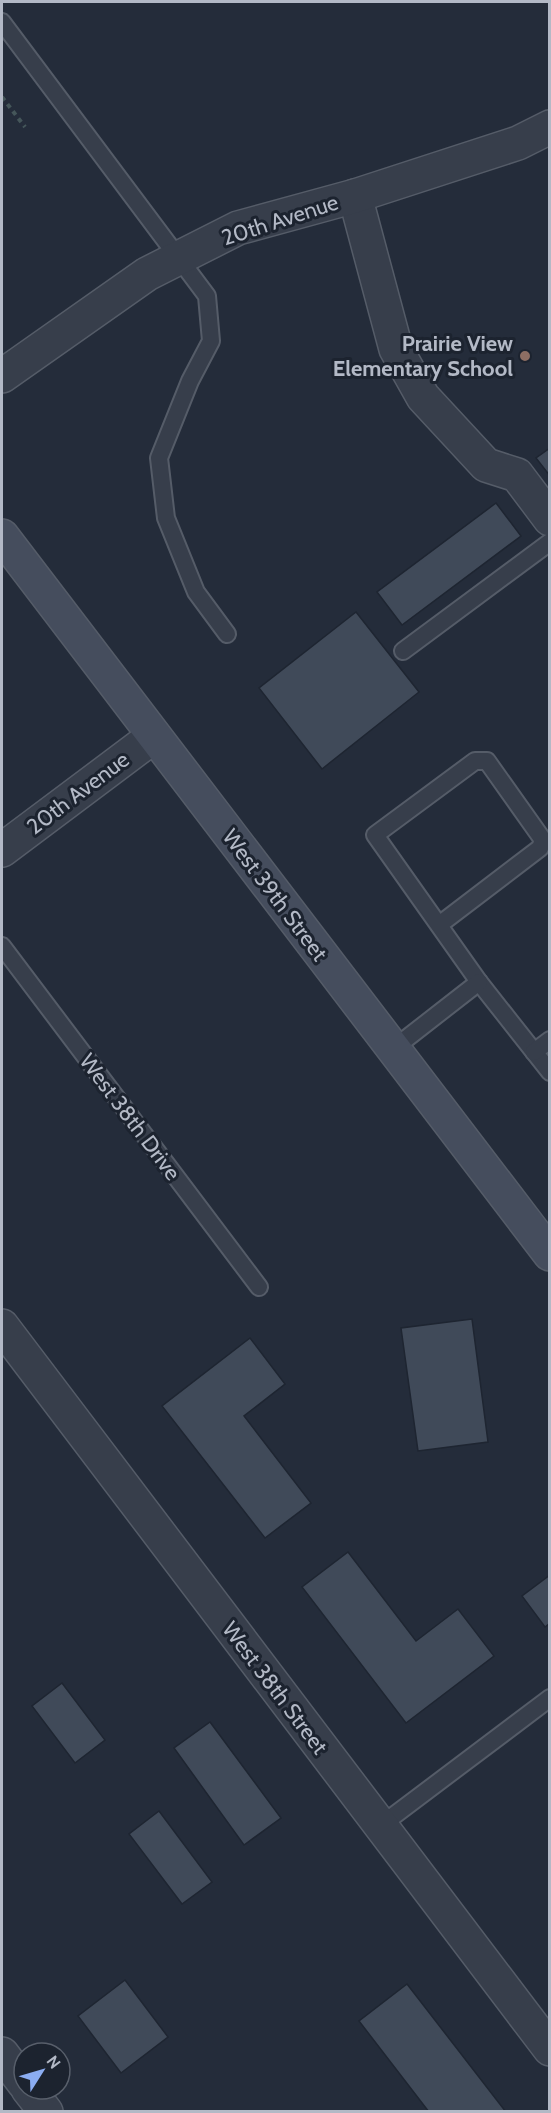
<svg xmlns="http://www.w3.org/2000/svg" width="551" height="2113" viewBox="0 0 551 2113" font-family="Cabin,sans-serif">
<rect width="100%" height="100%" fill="#242c3a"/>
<g fill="#404a59" stroke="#1e2531" stroke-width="1.5">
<path d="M550 448V476L536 458Z"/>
<path d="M496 503 521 536 402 625 377 592Z"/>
<path d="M356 612 419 692 322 769 259 688Z"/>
<path d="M472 1319 488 1442 418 1451 401 1328Z"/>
<path d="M250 1338 285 1384 244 1416 311 1503 265 1538 162 1406Z"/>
<path d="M348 1552 416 1641 458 1609 494 1656 406 1723 302 1587Z"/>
<path d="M550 1575V1623L545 1627 522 1596Z"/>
<path d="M62 1683 105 1740 75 1763 32 1706Z"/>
<path d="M210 1722 281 1818 244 1845 174 1748Z"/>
<path d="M159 1811 212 1882 182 1904 129 1834Z"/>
<path d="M125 1980 168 2037 121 2073 78 2016Z"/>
<path d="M407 1984 506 2112H429L359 2021Z"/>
</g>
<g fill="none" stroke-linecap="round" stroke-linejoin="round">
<g stroke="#555c68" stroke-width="20">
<g id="lane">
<path d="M2 22 207 296 211 341 190 381 159 458 166 518 196 592 227 634"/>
<path d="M403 651 550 542"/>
<path d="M439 925 540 848 543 840 487 761H475L375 835 479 982 550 1072"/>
<path d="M2 946 259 1287"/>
<path d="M393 1049 479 982"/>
<path d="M534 1052 550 1040"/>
<path d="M380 1826 550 1698"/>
</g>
</g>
<g stroke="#555c68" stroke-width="36">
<g id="street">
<path d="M355 196 396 349 423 397 486 465 517 475 550 519"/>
<path d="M2 376 147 274 238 228 355 196 518 143 550 127"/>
<path d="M2 850 154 736"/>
<path d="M2 1326 550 2049"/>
<path d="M2 2054 24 2083"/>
<path d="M28 2089 46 2112"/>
</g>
</g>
<g stroke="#555c68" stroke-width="36">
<path id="secondary" d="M2 536 550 1254"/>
</g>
<path stroke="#45565a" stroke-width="4" stroke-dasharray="4.5 4.5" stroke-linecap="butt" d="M2 97 25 127"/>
<use href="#lane" stroke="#373e4b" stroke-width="16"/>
<use href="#street" stroke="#373e4b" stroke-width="33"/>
<use href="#secondary" stroke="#454d5d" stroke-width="33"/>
</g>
<circle fill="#8d6e63" stroke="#1c232f" stroke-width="2" cx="525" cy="356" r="6"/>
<g text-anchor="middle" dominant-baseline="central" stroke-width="6" stroke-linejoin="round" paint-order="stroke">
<g font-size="22" fill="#b3b9c6" stroke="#1c232f">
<text transform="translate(280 220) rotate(-18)">20th Avenue</text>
<text transform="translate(78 793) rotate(-37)">20th Avenue</text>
<text transform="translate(275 895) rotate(53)">West 39th Street</text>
<text transform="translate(130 1117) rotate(53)">West 38th Drive</text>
<text transform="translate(275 1688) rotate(53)">West 38th Street</text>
</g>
<g font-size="22" font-weight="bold" fill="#b3b9c6" stroke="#1c232f" text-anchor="end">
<text x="513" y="343">Prairie View<tspan x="513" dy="25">Elementary School</tspan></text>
</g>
</g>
<rect width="551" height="2113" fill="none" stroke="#b3b9c6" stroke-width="6"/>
<g transform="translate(42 2071) rotate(53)"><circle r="28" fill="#1c232f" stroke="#585f6b" stroke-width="1.5"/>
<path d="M0-4.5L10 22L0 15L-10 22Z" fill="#8badf2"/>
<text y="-9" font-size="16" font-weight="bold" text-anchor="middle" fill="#b3b9c6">N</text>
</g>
</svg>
